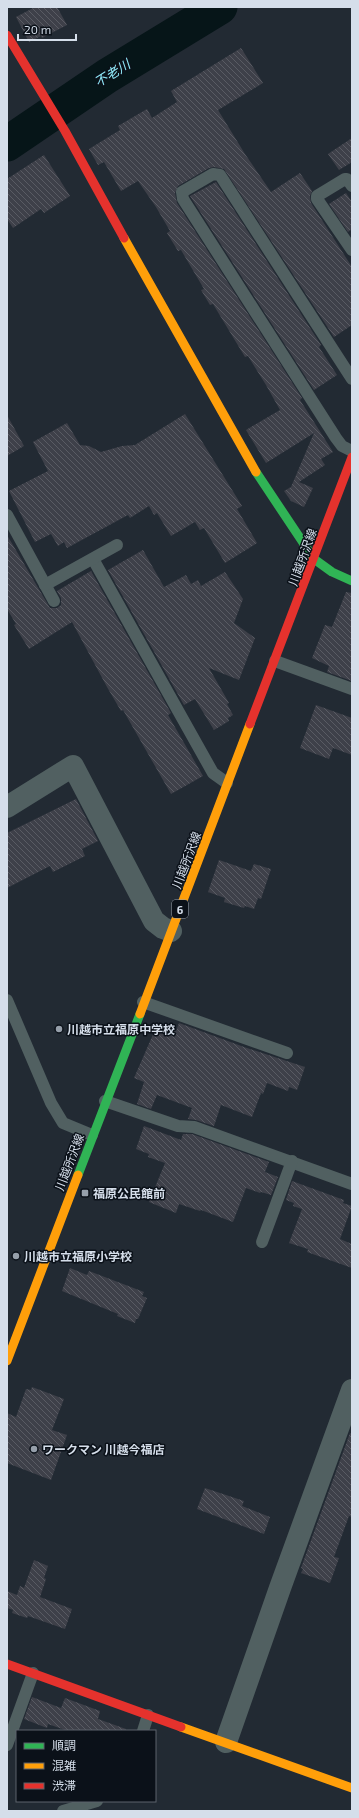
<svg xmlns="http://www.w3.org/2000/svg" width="359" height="1818" viewBox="0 0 359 1818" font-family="'Exo 2','Noto Sans JP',sans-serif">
<defs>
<pattern id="building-back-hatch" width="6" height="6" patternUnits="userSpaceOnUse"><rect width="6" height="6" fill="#3e4049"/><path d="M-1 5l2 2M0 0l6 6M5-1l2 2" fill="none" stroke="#595b63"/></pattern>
</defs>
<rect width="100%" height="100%" fill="#222a33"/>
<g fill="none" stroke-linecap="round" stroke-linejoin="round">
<path stroke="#061518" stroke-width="35" d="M7 144 107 76 220 7"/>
</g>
<g fill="url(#building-back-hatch)">
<path d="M35 7H57L67 25 42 38 41 36 29 42 16 17Z"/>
<path d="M241 48 263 83 218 110 245 154 271 192 300 173 312 191 310 196 311 203 352 267V325L334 337 224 169 214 167 209 168 178 186 175 193 177 203 302 398 300 400 333 452 321 459 325 465 299 482 313 488 304 507 291 501 284 491 291 487 314 433 266 463 246 430 280 410 266 385 248 356 245 357 213 304 210 305 201 290 204 289 181 250 178 251 167 233 170 231 156 207 138 181 121 191 104 162 98 165 89 149 120 130 118 126 147 109 152 118 177 102 171 91Z"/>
<path d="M352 138V162L339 170 328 154Z"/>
<path d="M44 155 70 196 44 213 41 209 13 228 7 219V179Z"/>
<path d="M216 182 321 345 319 347 337 375 314 390 190 196Z"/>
<path d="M346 193 352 202V229L348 232 329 204Z"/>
<path d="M185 414 242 506 237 509 257 543 225 563 204 528 200 530 195 522 171 536 157 513 154 515 149 506 130 518 128 515 67 548 64 542 58 546 51 534 35 542 9 491 48 471 33 442 67 423 80 445 89 446 101 452 122 446 135 445Z"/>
<path d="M7 415 24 446 7 456Z"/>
<path d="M7 535 50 608H57L61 605V598L57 591 91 571 171 713 168 715 203 776 171 794 123 710 121 711 107 687 72 622 29 649 14 625 16 624 7 609Z"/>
<path d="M143 550 164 587 186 575 191 584 198 580 201 586 225 572 243 599 234 623 255 638 239 680 209 668 229 703 227 704 233 715 228 718 229 721 214 730 195 699 184 705 108 570Z"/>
<path d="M346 592 352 593V681L327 672 329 666 312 658 325 625 332 627Z"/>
<path d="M316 705 352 718V755L333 748 329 759 300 748Z"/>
<path d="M76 799 98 841 82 849 85 856 53 872 50 866 7 888V833Z"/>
<path d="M219 860 251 871 254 864 271 869 261 899 258 898 254 909 245 906 244 908 224 902 225 898 208 892Z"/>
<path d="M158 1023 176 1031 179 1023 244 1047 305 1067 297 1090 289 1087 288 1091 267 1083 263 1094 261 1093 252 1117 221 1105 214 1126 196 1120 188 1119 192 1108 157 1095 151 1109 137 1104 144 1082 134 1078Z"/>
<path d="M144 1126 181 1140 183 1134H192L269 1162 265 1172 278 1177 271 1195 261 1192 260 1193 246 1188 233 1222 201 1210 200 1211 179 1204 176 1213 149 1202 165 1163 148 1157 149 1154 136 1149Z"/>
<path d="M292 1181 344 1200 343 1203 352 1206 340 1239 352 1244V1268L307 1252 308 1249 289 1243 302 1209 293 1206 294 1203 286 1200Z"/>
<path d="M70 1268 87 1275 89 1271 144 1292 142 1296 147 1298 138 1319H136L135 1323 117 1316 118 1314 62 1291Z"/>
<path d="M32 1387 64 1399 52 1430 67 1435 51 1480 7 1463V1413L16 1417 26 1389 31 1390Z"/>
<path d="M350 1433 352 1434V1517L349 1516 334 1557 339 1558 330 1583 301 1573 303 1569 301 1568Z"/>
<path d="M205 1488 244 1501 242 1506 270 1517 264 1534 197 1509Z"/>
<path d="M34 1560 48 1566 44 1578 46 1579 40 1597 72 1609 65 1629 28 1616 27 1618 12 1613 13 1610 7 1608V1591L17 1595 20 1586 24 1588Z"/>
<path d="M32 1697 61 1708 65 1698 100 1711 98 1719 126 1729V1731H68L48 1724 47 1728 24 1719Z"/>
</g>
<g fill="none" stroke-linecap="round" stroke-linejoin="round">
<g stroke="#516061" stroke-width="12">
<path d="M352 186 347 179H345L317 196V199L352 250"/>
<path d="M352 379 220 175 213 174 182 192 183 199 336 438 342 446 352 451"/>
<path d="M7 515 54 601"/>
<path d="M93 559 213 773 227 783"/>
<path d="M45 585 117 545"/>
<path d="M275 661 352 689"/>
<path d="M7 1000 51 1103 63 1123 92 1135"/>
<path d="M143 1002 287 1053"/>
<path d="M105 1101 178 1126 194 1127 352 1184"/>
<path d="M262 1242 292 1161"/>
<path d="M143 1731 148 1715"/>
<path d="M7 1745 33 1673"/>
<path d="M63 1811 97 1801"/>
</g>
<g stroke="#516061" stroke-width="22">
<path d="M7 807 73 766 154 921 163 928 171 931"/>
<path d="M226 1742 280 1588 352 1390"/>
</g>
<g stroke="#30b455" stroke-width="9">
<path d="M256 472 314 559 332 572 352 581"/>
<path d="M78 1175 140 1014"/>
</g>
<g stroke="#ff9f0a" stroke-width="9">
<path d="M124 238 256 472"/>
<path d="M140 1014 250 724"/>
<path d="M7 1361 78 1175"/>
<path d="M181 1727 352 1788"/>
</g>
<g stroke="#e5322d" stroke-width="9">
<path d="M7 35 65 131 124 238"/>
<path d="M250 724 352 457"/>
<path d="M7 1664 181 1727"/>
</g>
</g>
<g fill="#969faa" stroke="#0b1119" stroke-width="1.5">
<circle cx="59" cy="1029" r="4"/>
<rect x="81" y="1189" width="8" height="8" rx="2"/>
<circle cx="16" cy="1256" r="4"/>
<circle cx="34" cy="1449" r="4"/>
</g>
<g text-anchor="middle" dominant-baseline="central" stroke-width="3" stroke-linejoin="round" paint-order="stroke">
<rect fill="#0b1119" stroke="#98a0ab" stroke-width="1" x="172" y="900" width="16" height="18" rx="3"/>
<g font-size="11" font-weight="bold" fill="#d5deea">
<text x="180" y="909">6</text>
</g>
<g font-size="12" fill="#d5deea" stroke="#0b1119">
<text transform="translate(302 557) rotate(-70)">川越所沢線</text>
<text transform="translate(186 860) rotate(-69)">川越所沢線</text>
<text transform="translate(69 1162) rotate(-69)">川越所沢線</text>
</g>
<g font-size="12" font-weight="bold" fill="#d5deea" stroke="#0b1119" text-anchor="start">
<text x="67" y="1029">川越市立福原中学校</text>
<text x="93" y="1193">福原公民館前</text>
<text x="24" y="1256">川越市立福原小学校</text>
<text x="42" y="1449">ワークマン 川越今福店</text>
</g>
<g font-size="13" font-style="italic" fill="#91ebfb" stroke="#0b1119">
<text transform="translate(112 73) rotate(-32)">不老川</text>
</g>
</g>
<rect width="359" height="1818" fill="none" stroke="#d5deea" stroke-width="16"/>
<rect x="16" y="1730" width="140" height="72" fill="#0b1119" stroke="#5c636d"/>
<rect x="24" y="1743" width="20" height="6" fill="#30b455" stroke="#5c636d"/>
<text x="52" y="1750" font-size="12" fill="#d5deea">順調</text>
<rect x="24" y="1763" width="20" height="6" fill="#ff9f0a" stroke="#5c636d"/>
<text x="52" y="1770" font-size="12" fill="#d5deea">混雑</text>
<rect x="24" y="1783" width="20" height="6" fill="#e5322d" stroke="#5c636d"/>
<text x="52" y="1790" font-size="12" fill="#d5deea">渋滞</text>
<path d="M18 34v6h58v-6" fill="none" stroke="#d5deea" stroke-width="2"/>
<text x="24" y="34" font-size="12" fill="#d5deea" stroke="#0b1119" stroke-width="3" paint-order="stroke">20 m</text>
</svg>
